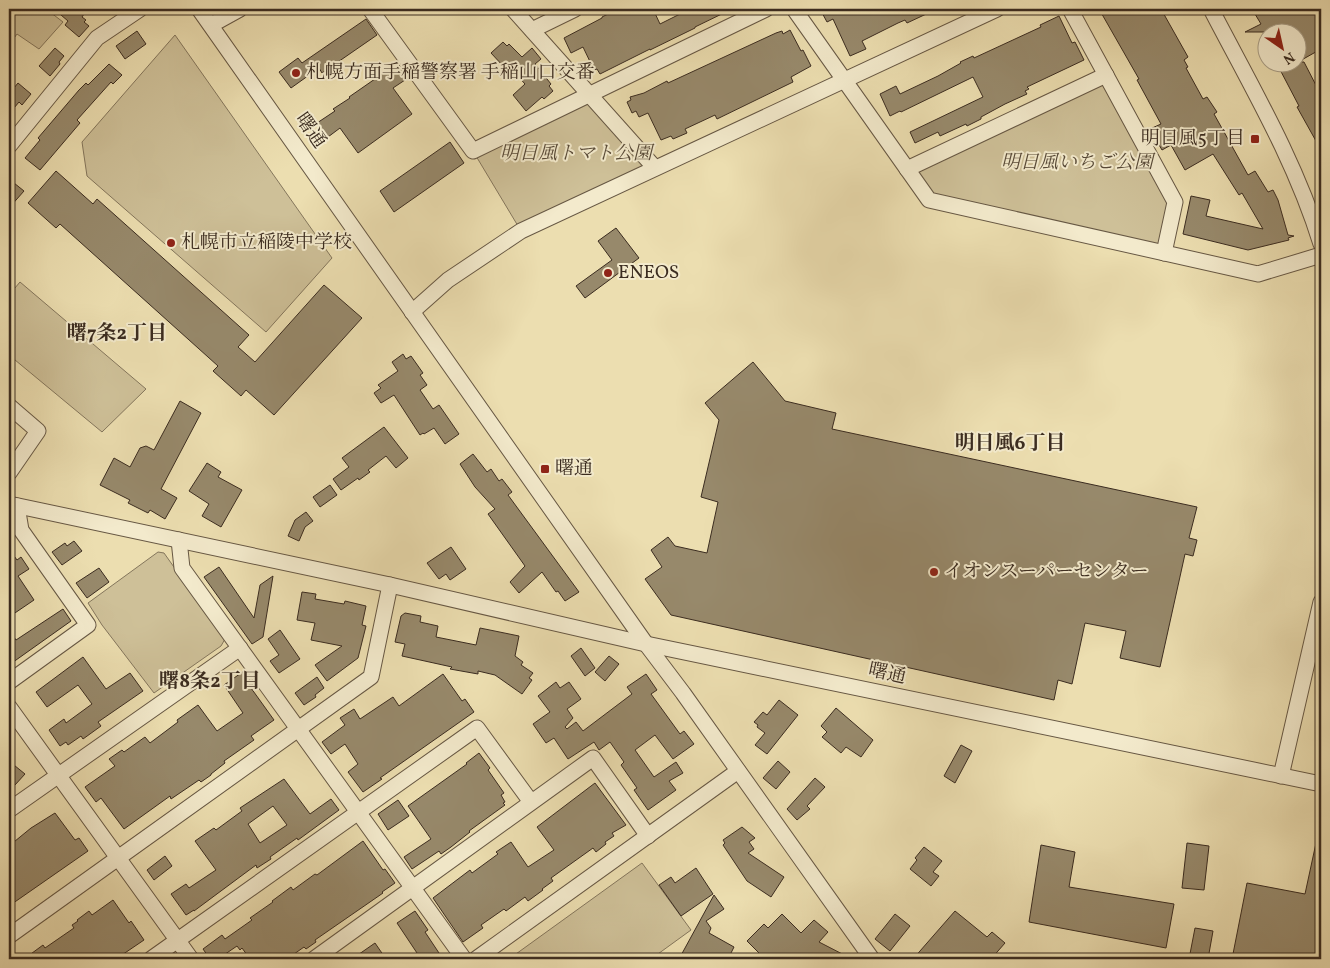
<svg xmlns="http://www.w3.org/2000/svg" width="1330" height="968" viewBox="0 0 1330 968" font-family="Vollkorn,'Noto Serif JP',serif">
<rect width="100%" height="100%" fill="#ecdeb0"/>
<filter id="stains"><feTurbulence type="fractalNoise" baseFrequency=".004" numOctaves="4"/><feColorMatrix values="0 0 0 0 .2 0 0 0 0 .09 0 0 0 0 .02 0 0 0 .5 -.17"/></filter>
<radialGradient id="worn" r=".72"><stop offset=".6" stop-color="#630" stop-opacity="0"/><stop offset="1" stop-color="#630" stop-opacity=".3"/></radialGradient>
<g fill="#cec098" stroke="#84765c">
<path d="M18 9H46L63 22 39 49 17 34 9 45V15Z"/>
<path d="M175 35 332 258 266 332 87 176 82 142Z"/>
<path d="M1106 75 1175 202 1164 253 929 200 907 169Z"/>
<path d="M590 95 655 168 521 231 473 151Z"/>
<path d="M20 282 146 389 102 432 9 355V295Z"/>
<path d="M158 552 164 553 225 639 221 646 154 693 102 625 88 603Z"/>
<path d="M642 863 691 930 651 959H509Z"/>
</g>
<g fill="#97896b" stroke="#3b2c20" fill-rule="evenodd">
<path d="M54 9H78L84 14 82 17 86 20 84 22 89 26 79 37 65 25 68 21Z"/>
<path d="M608 9H653L660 24 690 9H732L695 27V28L650 50V49L600 74 597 69 594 70 583 47 571 53 564 38 602 18V17L610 13Z"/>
<path d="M820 9H937L907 23 905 20 898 23 862 41 866 49 850 56 833 19 827 22Z"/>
<path d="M1099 9H1161L1188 57 1184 60 1188 67 1186 68 1203 99 1207 97 1217 112 1214 114 1248 175 1255 171 1268 192 1273 190 1278 200 1288 235 1294 236 1288 238 1289 240 1248 250 1183 234 1191 196 1210 200 1206 216 1263 229 1242 193 1239 195 1213 154 1185 170 1171 145 1162 150 1150 129 1161 124 1137 80 1139 79Z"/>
<path d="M1252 9H1321V15L1316 18 1321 28V49L1298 62V32H1245L1261 24Z"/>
<path d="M1059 16 1072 43 1075 42 1084 60 1027 87 1029 89 1025 91 1027 94 1005 104 981 117V119L967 126 966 124 940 136 938 132 915 143 910 132 983 97 973 77 901 112 900 111 890 116 880 94 896 86 900 94 938 76 961 63 960 62 973 56 974 58 1041 27 1040 25Z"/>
<path d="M366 19 377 35 322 73 319 68 291 88 279 72 298 58 302 63Z"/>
<path d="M790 30 801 51 803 50 811 66 791 77 793 82 717 119 715 115 685 129 687 133 673 139 671 136 661 140 648 113 639 117 636 111 632 113 627 102 631 100 630 97 644 93 667 81 668 83 776 33 782 31 783 34Z"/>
<path d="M137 31 146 44 125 59 116 46Z"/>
<path d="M503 42 507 46 509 44 522 57 532 48 541 59 535 64 551 84 549 86 553 91 544 99 542 97 526 111 513 95 525 84 507 64 504 67 491 53Z"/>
<path d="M55 48 64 56 59 62 60 64 50 76 39 66Z"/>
<path d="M1276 62H1304L1321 95V150L1297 107 1299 106Z"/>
<path d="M398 63 408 78 393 88 412 114 358 153 340 128 328 137 317 123 335 111 333 109 350 98 349 97Z"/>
<path d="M109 64 122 75 113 84 111 82 77 120 80 123 40 170 25 158 40 140 38 138 79 90 86 83 88 85Z"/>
<path d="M18 83 31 94 22 105 19 102 9 114V94Z"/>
<path d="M450 142 464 163 394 212 380 191Z"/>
<path d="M56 171 93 204 97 199 249 335 238 347 255 362 324 285 362 318 274 415 246 390 241 396 213 371 218 366 60 224 56 228 28 203Z"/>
<path d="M9 179 24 191 9 208Z"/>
<path d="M616 228 639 258 585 298 576 286 612 260 598 241Z"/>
<path d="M403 354 406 359 411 356 423 373 420 375 427 385 420 390 433 409 439 405 459 434 445 444 434 428 424 434 423 433 420 435 394 395 381 403 374 393 381 388 378 385 398 371 392 362Z"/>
<path d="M753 362 785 401 836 413 832 429 1197 507 1189 538 1197 540 1193 556 1185 554 1160 667 1120 658 1126 631 1085 623 1072 684 1058 680 1054 700 671 615 645 579 662 567 651 550 668 537 675 546 707 553 718 502 701 497 719 420 705 403Z"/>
<path d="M180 401 201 413 161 489 177 498 165 519 150 510 148 513 128 503 130 500 100 485 114 458 130 467 140 448 146 446 154 450Z"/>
<path d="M384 427 408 458 396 468 386 456 368 470 370 472 359 480 358 478 341 490 333 479 349 467 342 458Z"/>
<path d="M473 454 487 472 491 469 499 481 502 479 512 492 508 495 579 592 565 601 558 591 556 592 542 572 519 593 510 582 525 566 488 514 495 509 475 487 460 464Z"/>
<path d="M207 463 221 472 218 477 242 490 221 527 202 516 209 504 189 491Z"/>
<path d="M330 485 337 495 320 507 313 497Z"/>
<path d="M306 512 313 521 305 527 299 541 288 536 295 520Z"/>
<path d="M74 541 82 551 62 565 52 552 65 543 67 546Z"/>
<path d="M451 547 466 569 450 580 446 574 439 579 427 563Z"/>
<path d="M9 549 17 560 21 557 29 569 18 576 34 600 9 617Z"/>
<path d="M219 567 254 618 260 585 273 576 263 637 252 644 204 577Z"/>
<path d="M99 568 109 582 87 598 76 583Z"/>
<path d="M302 592 316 594 315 599 344 604 345 601 366 606 362 625 366 626 358 658 327 681 315 665 342 646 311 640 315 623 297 620Z"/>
<path d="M63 609 71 621 9 665V630L16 640Z"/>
<path d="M405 613 421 616 420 622 438 626 436 637 476 645 480 628 519 636 515 656 523 662 521 665 533 673 529 678 532 680 522 694 495 675 478 671V674L450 669 452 667 402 656 405 644 395 642 401 616Z"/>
<path d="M280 630 300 659 279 673 270 661 279 655 268 639Z"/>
<path d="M581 648 595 668 585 676 571 656Z"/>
<path d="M609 656 619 664 605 681 595 672Z"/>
<path d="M83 657 106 689 130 673 143 691 98 722 101 726 83 739 81 736 68 745 66 742 60 746 49 730 64 719 66 723 92 704 78 685 47 707 36 692Z"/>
<path d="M244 671 254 686 251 688 274 720 251 736 254 740 224 761 225 763 211 774V775L201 782 199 780 171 799 170 796 124 829 101 798 96 802 85 787 115 766 109 759 122 750 124 752 145 737 150 743 178 722 177 720 198 705 217 731 243 713 224 685Z"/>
<path d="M443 674 462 701 465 699 474 712 380 778 382 779 363 792 348 772 358 764 345 744 331 754 322 742 345 725 340 718 354 709 360 719 393 697 399 706Z"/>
<path d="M646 674 657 690 651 694 680 734 684 731 694 744 673 759 655 735 635 750 654 777 676 762 683 773 669 781 676 790 648 810 634 790 637 788 621 765 624 762 610 742 599 750 594 742 568 759 554 738 546 743 533 724 550 712 538 696 556 682 560 688 569 682 581 699 567 709 573 718 565 727 567 729 576 722 583 731 632 694 627 687Z"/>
<path d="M317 677 324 688 315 695 316 697 304 705 295 693Z"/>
<path d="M779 700 798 715 767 754 755 745 765 733 757 727 758 725 754 722 763 712 767 715Z"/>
<path d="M836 708 873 740 861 757 846 747 841 753 822 737 827 732 821 726Z"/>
<path d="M961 745 972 751 955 783 944 776Z"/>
<path d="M479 753 490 768 488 770 504 793 501 795 505 802 503 803 505 805 469 831 470 832 451 847 441 854 439 851 412 869 404 857 431 839 408 806 467 764 466 763Z"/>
<path d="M9 761 25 774 15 785 9 780Z"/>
<path d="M778 761 790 772 776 789 763 778Z"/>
<path d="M815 778 825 787 807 806 810 809 797 820 787 809Z"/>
<path d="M284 779 310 814 331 799 339 810 298 840 297 838 270 857 271 859 257 868 256 865 194 911V910L186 915 171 894 186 884 189 888 216 870 195 841 214 828 216 830 242 811 240 808ZM273 806 287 825 260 843 248 824Z"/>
<path d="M595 783 626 825 612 833 614 836 605 842 606 844 596 852 593 848 551 878 553 881 542 889 543 890 528 901 525 897 506 911 504 909 481 925 483 928 463 942 433 898 470 870 472 873 498 854 496 852 511 842 528 867 554 850 537 827Z"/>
<path d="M398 800 409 816 388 830 378 814Z"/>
<path d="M55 813 75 840 79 838 88 851 9 906V846L31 828Z"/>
<path d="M742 827 755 838 749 842 754 849 748 853 784 877 771 897 747 881 723 845 725 843 723 840Z"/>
<path d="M363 841 383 870 385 869 395 883 382 892 383 893 315 940 316 942 306 949 304 947 287 959H250L242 948 240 950 237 946 218 959H210L203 949 222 935 225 939 252 920 250 918 273 902 272 901 291 887 293 890 315 874 317 875Z"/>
<path d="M1187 843 1209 846 1204 890 1182 888Z"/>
<path d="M1316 843H1321V959H1232L1247 883 1305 894Z"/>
<path d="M1041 845 1075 852 1069 887 1174 904 1166 948 1029 922Z"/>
<path d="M924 847 942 861 933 872 939 876 931 886 910 869 917 860 915 858Z"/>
<path d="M165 856 172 866 154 880 147 870Z"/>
<path d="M696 868 713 894 681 916 659 885 671 877 675 883Z"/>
<path d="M714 895 724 909 706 921 711 928 709 933 734 947 728 959H679Z"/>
<path d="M113 900 129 923 131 921 144 940 116 959H24L43 945 45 948 74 928 72 925 78 921 77 920 89 911 92 915Z"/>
<path d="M415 911 428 930 425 932 443 959H421L397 923Z"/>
<path d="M955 911 987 937 992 932 1005 943 991 959H913Z"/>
<path d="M782 914 801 933 814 920 828 932 819 942 852 959H765L747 941 764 924 768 928Z"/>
<path d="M895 914 910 926 890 951 875 939Z"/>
<path d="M1195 928 1213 931 1208 959H1189Z"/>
<path d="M375 943 386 959H352Z"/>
</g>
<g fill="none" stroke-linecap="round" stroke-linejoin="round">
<g stroke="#675844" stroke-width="17">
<g id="minor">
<path d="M199 9 646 644 683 693 872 959"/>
<path d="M370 9 473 151 766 9"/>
<path d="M513 9 655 168"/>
<path d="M794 9 929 200 1258 274 1321 255"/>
<path d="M1070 9 1175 202 1164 253"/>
<path d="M1211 9C1251 86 1295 160 1321 244"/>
<path d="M211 25 240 9"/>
<path d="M532 30 575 9"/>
<path d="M9 146 97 38 140 9"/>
<path d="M907 169 1106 75"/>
<path d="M412 312 448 280 521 231 997 9"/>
<path d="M9 406 38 431 9 473"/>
<path d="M9 504 390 585 646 644 1321 784"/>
<path d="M179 540 182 568 464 959"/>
<path d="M9 682 88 625 21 530 17 506"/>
<path d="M9 707 191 959"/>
<path d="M1281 776 1321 602"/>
<path d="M9 810 240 648"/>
<path d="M9 936 371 677 390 585"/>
<path d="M151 959 477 728 531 802"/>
<path d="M314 959 593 758 648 836"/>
<path d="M476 959 738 771"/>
</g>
</g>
<use href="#minor" stroke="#f3eacc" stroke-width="15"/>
</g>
<g fill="#8f2418" stroke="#f3eacc" stroke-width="2">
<circle cx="296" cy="73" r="5"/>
<rect x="1250" y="134" width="10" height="10" rx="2.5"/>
<circle cx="171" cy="243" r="5"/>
<circle cx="608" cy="273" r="5"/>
<rect x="540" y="464" width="10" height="10" rx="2.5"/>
<circle cx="934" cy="572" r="5"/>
</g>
<g text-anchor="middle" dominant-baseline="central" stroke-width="4" stroke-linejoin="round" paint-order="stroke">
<g font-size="19" fill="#3b2c20" stroke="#f3eacc" text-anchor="start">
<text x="306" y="73">札幌方面手稲警察署 手稲山口交番</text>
<text x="1245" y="139" text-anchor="end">明日風5丁目</text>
<text x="181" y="243">札幌市立稲陵中学校</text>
<text x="618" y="273">ENEOS</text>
<text x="555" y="469">曙通</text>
<text x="944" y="572">イオンスーパーセンター</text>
</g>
<g font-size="19" fill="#3b2c20" stroke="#f3eacc">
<text transform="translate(310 131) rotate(55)">曙通</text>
<text transform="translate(887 674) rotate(12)">曙通</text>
</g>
<g font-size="19" font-style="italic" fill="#584a38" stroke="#f3eacc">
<text x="576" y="154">明日風トマト公園</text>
<text x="1077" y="163">明日風いちご公園</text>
</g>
<g font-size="20" font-weight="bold" fill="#3b2c20" stroke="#f3eacc">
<text x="117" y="334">曙7条2丁目</text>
<text x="1010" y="444">明日風6丁目</text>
<text x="210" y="682">曙8条2丁目</text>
</g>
</g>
<rect width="1330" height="968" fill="none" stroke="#ecdeb0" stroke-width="30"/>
<rect x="10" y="10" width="1310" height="948" fill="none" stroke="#3b2c20" stroke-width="2.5"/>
<rect x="15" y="15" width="1300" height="938" fill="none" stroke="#3b2c20"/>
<g transform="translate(1282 48) rotate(146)"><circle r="24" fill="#f3eacc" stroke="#a99e87"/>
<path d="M0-4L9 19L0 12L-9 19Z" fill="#8f2418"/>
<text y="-8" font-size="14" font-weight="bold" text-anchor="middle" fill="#3b2c20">N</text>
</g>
<rect width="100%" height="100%" filter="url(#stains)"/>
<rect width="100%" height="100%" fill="url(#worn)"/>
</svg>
